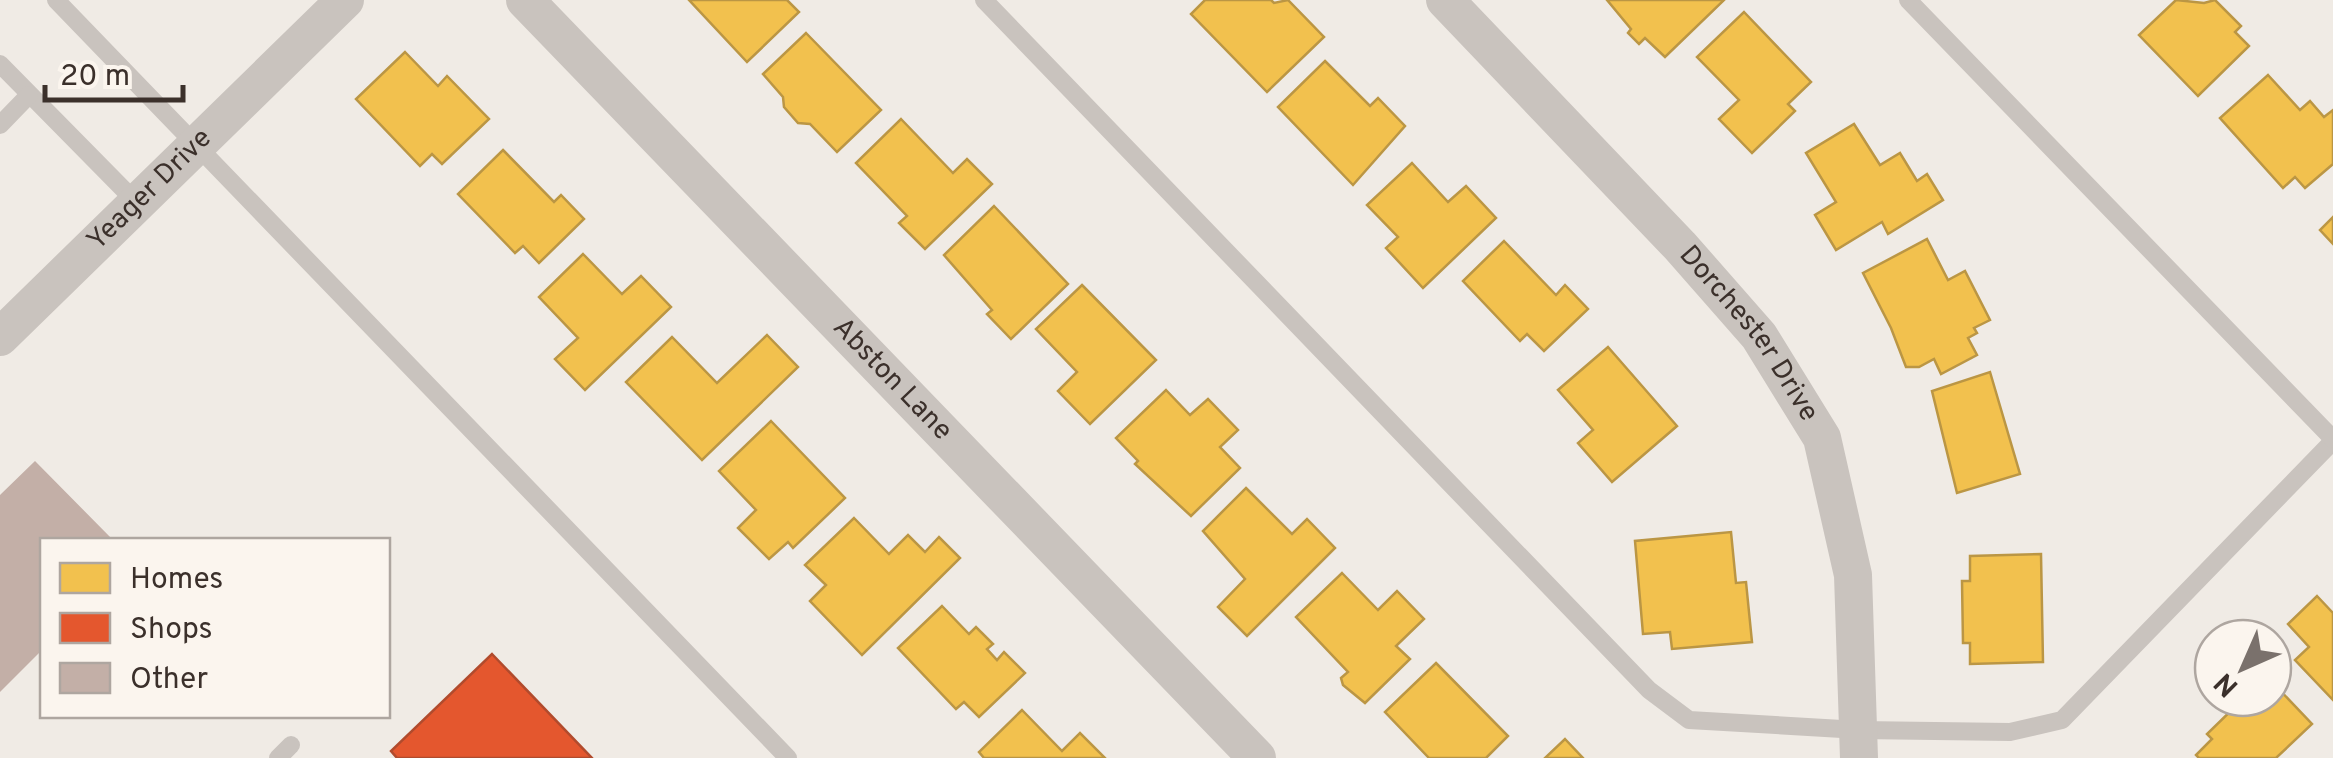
<svg xmlns="http://www.w3.org/2000/svg" width="2333" height="758" viewBox="0 0 2333 758" font-family="Overpass,sans-serif">
<rect width="100%" height="100%" fill="#f0ebe5"/>
<g fill="#f2c14e" stroke="#bb9644" stroke-width="2.5">
<path d="M689 0H787L799 12 747 62Z"/>
<path d="M1205 0H1271L1274 3 1288 0 1324 37 1267 92 1191 14Z"/>
<path d="M1607 0H1724L1665 57 1645 38 1639 44 1628 33 1631 29Z"/>
<path d="M2176 0 2204 3 2215 0 2241 26 2235 32 2249 46 2198 96 2139 35Z"/>
<path d="M1744 12 1811 82 1788 104 1795 111 1752 153 1719 119 1739 100 1697 57Z"/>
<path d="M806 33 881 110 837 152 810 124 798 123 784 107 783 97 763 74Z"/>
<path d="M405 52 438 86 447 76 489 119 442 164 432 154 420 166 356 99Z"/>
<path d="M1325 61 1370 106 1378 98 1405 126 1353 185 1278 107Z"/>
<path d="M2268 75 2300 110 2310 101 2324 117 2333 110V164L2305 188 2295 177 2283 188 2220 118Z"/>
<path d="M901 119 953 173 967 159 992 184 925 249 899 223 907 216 856 163Z"/>
<path d="M1854 124 1880 165 1900 153 1917 181 1927 174 1943 200 1888 234 1882 222 1836 250 1815 215 1836 202 1806 153Z"/>
<path d="M503 150 554 202 561 195 584 219 539 263 523 246 515 253 458 194Z"/>
<path d="M1412 163 1448 202 1466 186 1496 218 1423 288 1386 248 1398 237 1367 205Z"/>
<path d="M994 206 1068 284 1011 339 987 314 992 310 944 255Z"/>
<path d="M2333 217V244L2320 230Z"/>
<path d="M1927 239 1948 280 1965 271 1990 320 1974 328 1977 333 1968 338 1977 355 1941 374 1934 359 1919 367H1906L1891 328 1863 273Z"/>
<path d="M1504 241 1556 295 1565 285 1588 309 1544 351 1527 334 1520 341 1463 281Z"/>
<path d="M583 254 622 294 641 276 671 307 585 390 555 359 578 338 539 297Z"/>
<path d="M1082 285 1156 360 1090 424 1058 391 1077 372 1036 329Z"/>
<path d="M767 335 798 367 702 460 626 382 672 337 717 383Z"/>
<path d="M1608 347 1677 426 1612 482 1578 443 1593 430 1558 390Z"/>
<path d="M1990 372 2020 474 1957 493 1932 391Z"/>
<path d="M1166 390 1190 415 1208 399 1238 430 1220 447 1240 468 1191 516 1135 464 1138 461 1116 438Z"/>
<path d="M771 421 845 498 793 548 788 542 769 559 738 528 756 510 719 471Z"/>
<path d="M1246 488 1292 534 1307 519 1335 548 1247 636 1218 607 1245 579 1203 531Z"/>
<path d="M854 518 889 554 908 535 925 552 939 537 960 558 862 655 810 601 826 585 805 565Z"/>
<path d="M1731 532 1736 583 1746 582 1752 642 1672 649 1670 632 1643 634 1635 541Z"/>
<path d="M2041 554 2043 662 1970 664V643H1963L1962 581H1970V556Z"/>
<path d="M1342 573 1378 610 1397 591 1424 619 1396 646 1410 659 1365 703 1343 685 1341 678 1348 672 1296 617Z"/>
<path d="M2317 596 2333 613V700L2295 660 2309 647 2288 624Z"/>
<path d="M942 606 969 634 976 627 993 644 987 649 997 660 1004 652 1025 673 979 717 964 702 956 709 898 648Z"/>
<path d="M1436 663 1508 736 1486 758H1429L1385 712Z"/>
<path d="M2273 683 2312 724 2276 758H2199L2196 755 2212 739 2207 734 2244 698H2273Z"/>
<path d="M1022 710 1062 751 1080 733 1105 758H984L979 752Z"/>
<path d="M1565 739 1583 758H1545Z"/>
</g>
<path fill="#e4572e" stroke="#b14b2d" stroke-width="2.5" d="M492 654 592 758H397L391 751Z"/>
<path fill="#c3afa7" d="M35 461 113 540H42V650L0 692V495Z"/>
<g fill="none" stroke-linecap="round" stroke-linejoin="round">
<g stroke="#c9c3be" stroke-width="18">
<path d="M56 0 788 758"/>
<path d="M984 0 1649 690 1689 720 1859 730 2010 732 2062 720 2333 441"/>
<path d="M1908 0 2333 439"/>
<path d="M0 64 136 202"/>
<path d="M0 125 29 95"/>
<path d="M278 758 291 745"/>
</g>
<g stroke="#c9c3be" stroke-width="38">
<path id="s1" d="M525 0 1257 758"/>
<path id="s2" d="M1445 0 1680 246 1759 336 1822 438 1853 575 1859 758"/>
<path id="s3" d="M0 337 345 0"/>
</g>
</g>
<g text-anchor="middle" dominant-baseline="central" stroke-width="10" stroke-linejoin="round" paint-order="stroke">
<g font-size="28" fill="#3b302b" stroke="#fbf5ee">
<text stroke="none"><textPath href="#s3" startOffset="210">Yeager Drive</textPath></text>
<text stroke="none"><textPath href="#s2" startOffset="452">Dorchester Drive</textPath></text>
<text stroke="none"><textPath href="#s1" startOffset="528">Abston Lane</textPath></text>
</g>
</g>
<rect x="40" y="538" width="350" height="180" fill="#fbf5ee" stroke="#aea6a0" stroke-width="2.5"/>
<rect x="60" y="563" width="50" height="30" fill="#f2c14e" stroke="#aea6a0" stroke-width="2.5"/>
<text x="130" y="588" font-size="30" fill="#3b302b">Homes</text>
<rect x="60" y="613" width="50" height="30" fill="#e4572e" stroke="#aea6a0" stroke-width="2.5"/>
<text x="130" y="638" font-size="30" fill="#3b302b">Shops</text>
<rect x="60" y="663" width="50" height="30" fill="#c3afa7" stroke="#aea6a0" stroke-width="2.5"/>
<text x="130" y="688" font-size="30" fill="#3b302b">Other</text>
<g transform="translate(2243 668) rotate(225)"><circle r="48" fill="#fbf5ee" stroke="#aea6a0" stroke-width="2.5"/>
<path d="M0-8L18 38L0 25L-18 38Z" fill="#7a716c"/>
<text y="-15" font-size="28" font-weight="bold" text-anchor="middle" fill="#3b302b">N</text>
</g>
<path d="M45 85v15h138v-15" fill="none" stroke="#3b302b" stroke-width="5"/>
<text x="60" y="85" font-size="30" fill="#3b302b" stroke="#fbf5ee" stroke-width="8" paint-order="stroke">20 m</text>
</svg>
